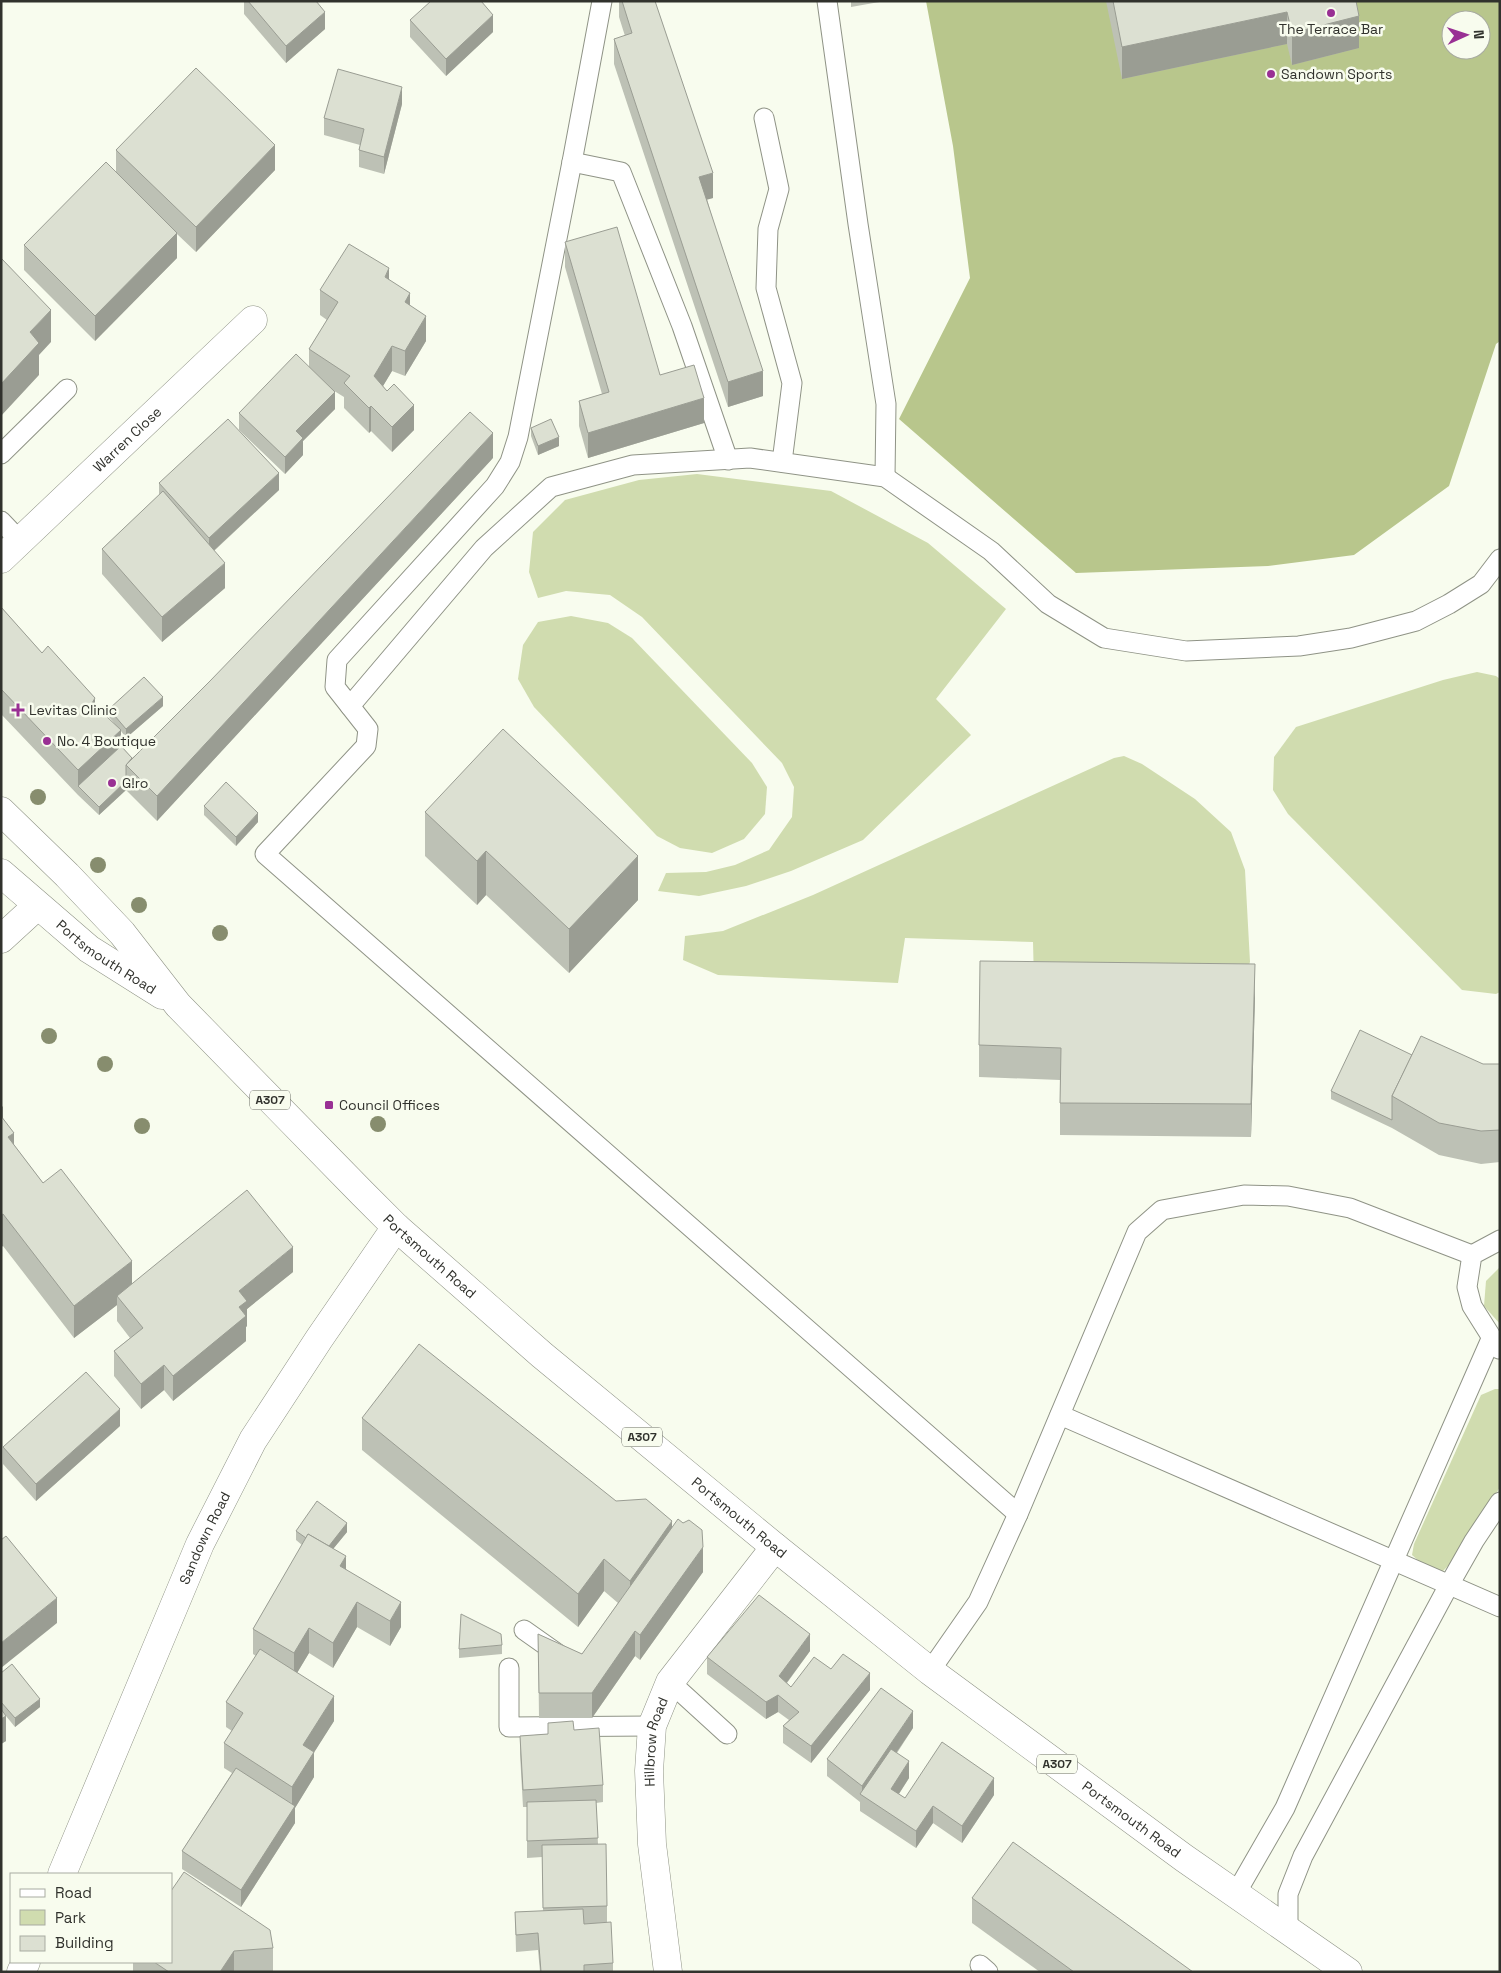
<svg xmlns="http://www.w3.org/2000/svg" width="1501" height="1973" viewBox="0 0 1501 1973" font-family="'Space Grotesk',sans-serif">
<rect width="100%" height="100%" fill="#f8fcee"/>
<g fill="#d0dcaf">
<path d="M697 474 831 491 928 543 1006 609 936 699 971 735 863 840 791 871 746 886 699 896 658 891 666 873 706 872 735 865 769 850 792 817 794 787 782 763 642 617 610 595 566 591 538 598 529 572 533 532 565 500 639 480Z"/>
<path d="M571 616 608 623 632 638 752 763 767 787 765 814 744 839 712 853 680 848 657 836 534 707 518 679 523 645 538 622Z"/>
<path d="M1477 672 1496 676 1500 679V992L1496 994 1462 990 1288 814 1273 790 1274 757 1296 727 1443 680Z"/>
<path d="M1124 756 1142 764 1195 799 1231 832 1245 870 1250 962 1240 988 1034 982 1033 942 905 938 898 983 718 975 683 960 685 936 723 931 813 895 1114 758Z"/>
<path d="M1500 1267V1324L1484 1306 1486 1281Z"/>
<path d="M1495 1389H1500V1487L1456 1558 1442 1572 1421 1563 1412 1555 1414 1544 1481 1395Z"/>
</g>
<path fill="#b8c68c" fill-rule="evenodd" d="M926 1H1500V341L1496 344 1449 486 1354 555 1268 566 1076 573 899 419 970 278 953 146ZM1451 20H1481V50H1451Z"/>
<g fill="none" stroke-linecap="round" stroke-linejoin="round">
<g stroke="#8f9386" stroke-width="21">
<g id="service">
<path d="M602 1 572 162 518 437 510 462 495 486 337 660 335 687 368 729 366 746 265 854 1018 1514"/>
<path d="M827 1 858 224 886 404 885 477"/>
<path d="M764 118 779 189 768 229 766 288 792 383 782 462"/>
<path d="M572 162 621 172 682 326 728 460"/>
<path d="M1 454 67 389"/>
<path d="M1 521 20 541"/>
<path d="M350 706 484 548 551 487 633 465 750 458 885 477 991 551 1048 604 1104 638 1186 651 1299 646 1351 638 1416 621 1449 604 1481 584 1500 559"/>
<path d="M1499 1349 1472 1306 1467 1287 1472 1255 1500 1240"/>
<path d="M1060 1415 1500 1607"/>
<path d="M524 1630 558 1654"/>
<path d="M509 1668V1727L652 1726"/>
<path d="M930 1671 978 1602 1018 1514 1137 1232 1162 1210 1244 1195 1288 1196 1350 1208 1472 1255"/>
<path d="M670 1682 727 1734"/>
<path d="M1235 1895 1285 1808 1491 1339"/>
<path d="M1288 1930V1894L1303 1856 1449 1585 1474 1541 1500 1502"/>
<path d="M980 1965 988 1972"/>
</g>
</g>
<g stroke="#8f9386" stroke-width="29">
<g id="minor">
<path id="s1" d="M1 559 253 320"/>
<path d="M1 939 37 906"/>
<path id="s2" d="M62 1874 200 1544 253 1440 319 1339 396 1227"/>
<path d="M21 1972 26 1962"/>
<path id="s3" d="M668 1972 652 1844 649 1771 652 1726 670 1682 775 1547"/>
</g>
</g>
<g stroke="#8f9386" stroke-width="29">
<g id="primary">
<path id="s4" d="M1 811 67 875 122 933 178 1005 363 1194 396 1227 542 1355 775 1547 930 1671 1184 1858 1348 1972"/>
<path id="s5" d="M1 873 89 949 162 995"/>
</g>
</g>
<use href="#service" stroke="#fff" stroke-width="19"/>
<use href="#minor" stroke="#fff" stroke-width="28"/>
<use href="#primary" stroke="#fff" stroke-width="28"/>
</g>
<g fill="#878d6e">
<circle cx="38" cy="797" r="8"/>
<circle cx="98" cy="865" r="8"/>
<circle cx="139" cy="905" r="8"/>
<circle cx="220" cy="933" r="8"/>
<circle cx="49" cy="1036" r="8"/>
<circle cx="105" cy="1064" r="8"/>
<circle cx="378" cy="1124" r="8"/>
<circle cx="142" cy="1126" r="8"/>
</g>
<g fill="#bdc1b5">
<path d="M244 1H316L325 29 286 63 244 14Z"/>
<path d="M619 1H655L713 198 707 199 763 396 728 407 614 64V39L625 36 619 17Z"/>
<path d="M851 1H885L851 7Z"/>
<path d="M1106 1H1356L1359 48 1292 65 1287 44 1122 79Z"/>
<path d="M410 20 493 32 446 76 410 37Z"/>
<path d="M402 104 384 174 359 167V150L360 145 324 135V118Z"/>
<path d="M116 150 275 170 196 252 177 234V258L95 341 24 270V245L116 172Z"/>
<path d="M565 242 660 375 704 423 588 458 579 426V401L602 394 565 267Z"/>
<path d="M389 279 410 305 426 341 405 376 392 371 383 386 414 430 392 452 371 431 369 433 344 408V397L331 389 335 409 303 441V455L285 474 239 430V413L309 366V349L327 320 320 315V290Z"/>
<path d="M531 428 559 446 538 455 531 436Z"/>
<path d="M493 458 157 821 126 790 99 815 78 795 1 714V607L42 653 95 706 115 724 109 717V709L163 706 126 738 121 731V746L132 758Z"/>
<path d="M159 483 279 490 214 551 225 588 162 642 102 574V549L159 495Z"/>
<path d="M204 806 258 822 236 846 204 815Z"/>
<path d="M425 812 638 900 569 973 486 895 477 905 425 856Z"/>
<path d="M1255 997 1251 1137 1060 1135V1080L979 1077V1045Z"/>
<path d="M1412 1055 1483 1064H1500V1162L1481 1164 1439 1155 1392 1128 1331 1099V1091Z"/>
<path d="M1 1104 3 1119 14 1145 43 1183 132 1284 293 1272 247 1309V1326L246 1327V1341L173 1401 164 1390 141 1409 114 1376V1351L130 1338 117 1321V1305L74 1338 3 1246 1 1247Z"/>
<path d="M362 1418 616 1501 672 1528 703 1572 640 1660 635 1656 592 1718H539L538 1634 582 1654 618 1603 604 1591 578 1627 362 1450Z"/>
<path d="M120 1426 36 1501 3 1464V1447Z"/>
<path d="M296 1531 347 1532 333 1549 346 1569 401 1627 390 1646 357 1627 333 1668 309 1653 297 1673 334 1721 314 1752V1777L295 1808V1823L241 1907 182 1869V1851L232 1773 224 1768V1743L232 1731 226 1727V1702L256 1656 253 1654V1629L302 1545 296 1540Z"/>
<path d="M502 1645V1654L459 1658V1649Z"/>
<path d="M810 1651 787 1683 791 1687 831 1669 870 1690 811 1763 783 1743V1726L789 1720 778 1712 766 1719 707 1674V1657Z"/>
<path d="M1 1673 40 1707 15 1727 6 1716V1741L1 1744Z"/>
<path d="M548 1723 574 1730 603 1785V1802L596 1803 598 1844 607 1906V1922L613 1963V1972H540L538 1950 516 1952 515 1912 543 1911 542 1857 527 1858V1807H523L520 1754V1736L548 1734Z"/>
<path d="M913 1728 897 1753 909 1778 899 1794 905 1798 994 1795 962 1843 933 1823 916 1848 860 1811V1802L827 1776V1759Z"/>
<path d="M171 1891 273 1948V1972H133V1962H171Z"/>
<path d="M972 1898 1193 1972H1040L972 1923Z"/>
</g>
<g fill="#9a9d93">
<path d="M325 12V29L286 63V46Z"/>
<path d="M1287 12V44L1122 79V47Z"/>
<path d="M493 15V32L446 76V59Z"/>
<path d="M1359 16V48L1292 65V33Z"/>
<path d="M402 87V104L384 174V157Z"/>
<path d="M275 145V170L196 252V227Z"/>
<path d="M713 173V198L699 202V177Z"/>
<path d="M177 233V258L95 341V316Z"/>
<path d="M389 268V293L385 277Z"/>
<path d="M410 293V318L405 302Z"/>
<path d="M51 310V342L39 355V375L1 416V384L30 332Z"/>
<path d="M426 316V341L405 376V351Z"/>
<path d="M392 346V371L374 401V376Z"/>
<path d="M763 371V396L728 407V382Z"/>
<path d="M335 392V409L303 441V455L285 474V457L296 431Z"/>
<path d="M704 398V423L588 458V433Z"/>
<path d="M414 405V430L392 452V427Z"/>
<path d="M371 406V431L369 433V408Z"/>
<path d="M493 433V458L157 821V796Z"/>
<path d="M559 437V446L538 455V446Z"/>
<path d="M279 473V490L209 555V538Z"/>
<path d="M225 563V588L162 642V617Z"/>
<path d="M163 697V706L126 738V729Z"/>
<path d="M95 698V723L92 703Z"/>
<path d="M121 730V755L78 786V770Z"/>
<path d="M126 781V790L99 815V807Z"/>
<path d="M258 813V822L236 846V837Z"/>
<path d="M486 851V895L477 905V861Z"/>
<path d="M638 856V900L569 973V929Z"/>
<path d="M1255 964V997L1251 1137V1104Z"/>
<path d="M3 1106V1139L1 1140V1108Z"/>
<path d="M14 1133V1165L8 1137Z"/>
<path d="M3 1214V1246L1 1247V1215Z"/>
<path d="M293 1247V1272L247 1309V1326L246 1327V1341L173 1401V1376L239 1291Z"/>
<path d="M132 1261V1293L117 1296V1305L74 1338V1306Z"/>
<path d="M164 1365V1390L141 1409V1384Z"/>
<path d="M120 1409V1426L36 1501V1484Z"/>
<path d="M672 1521V1554L630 1613V1581Z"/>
<path d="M347 1523V1532L324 1560V1551Z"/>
<path d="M703 1547V1572L640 1660V1635Z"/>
<path d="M346 1556V1581L340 1566Z"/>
<path d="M604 1559V1591L578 1627V1594Z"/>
<path d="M57 1598V1623L1 1668V1643Z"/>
<path d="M357 1602V1627L333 1668V1643Z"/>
<path d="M401 1602V1627L390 1646V1621Z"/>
<path d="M309 1628V1653L294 1678V1653Z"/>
<path d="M635 1631V1656L592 1718V1693Z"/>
<path d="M810 1634V1651L779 1693V1676Z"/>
<path d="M870 1673V1690L811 1763V1746Z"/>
<path d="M778 1695V1712L766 1719V1702Z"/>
<path d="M334 1696V1721L303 1770V1745Z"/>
<path d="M40 1699V1707L15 1727V1718Z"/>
<path d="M913 1711V1728L866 1797 862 1795V1786Z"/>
<path d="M6 1716V1741L1 1744V1719Z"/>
<path d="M314 1752V1777L295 1808V1823L241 1907V1890L292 1810V1787Z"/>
<path d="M909 1761V1778L891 1806V1789Z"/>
<path d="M994 1778V1795L962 1843V1826Z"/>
<path d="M933 1806V1823L916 1848V1831Z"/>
<path d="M234 1951V1972H220Z"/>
</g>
<g fill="#dce0d2" stroke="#9a9d93">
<path d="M248 1H316L325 12 286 46Z"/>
<path d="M431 1H481L493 15 446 59 410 20Z"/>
<path d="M622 1H655L713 173 699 177 763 371 728 382 614 39 632 33Z"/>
<path d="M1113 1H1356L1359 16 1292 33 1287 12 1122 47Z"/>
<path d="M196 68 275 145 196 227 116 150Z"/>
<path d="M338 69 402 87 384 157 359 150 364 129 324 118Z"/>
<path d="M106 162 177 233 95 316 24 245Z"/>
<path d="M617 227 660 375 694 365 704 398 588 433 579 401 609 392 565 242Z"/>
<path d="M349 244 389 268 385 277 410 293 405 302 426 316 405 351 392 346 374 376 387 391 394 384 414 405 392 427 371 406 369 408 344 383 350 376 309 349 338 302 320 290Z"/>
<path d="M1 258 51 310 30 332 39 343 1 384Z"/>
<path d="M296 354 335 392 296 431 303 438 285 457 239 413Z"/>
<path d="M470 412 493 433 157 796 126 765 210 681Z"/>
<path d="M228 419 279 473 209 538 159 483Z"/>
<path d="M551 419 559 437 538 446 531 428Z"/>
<path d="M163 491 225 563 162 617 102 549Z"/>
<path d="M1 607 42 653 48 646 95 698 92 703 121 730 78 770 1 689Z"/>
<path d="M144 677 163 697 126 729 109 709Z"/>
<path d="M503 729 638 856 569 929 486 851 477 861 425 812Z"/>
<path d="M121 746 132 758 126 765V781L99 807 78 786Z"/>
<path d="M226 782 258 813 236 837 204 806Z"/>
<path d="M980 961 1255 964 1251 1104 1060 1103 1061 1048 979 1045Z"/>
<path d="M1360 1030 1412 1055 1392 1096V1120L1331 1091Z"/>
<path d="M1421 1036 1483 1064H1500V1130L1481 1131 1439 1123 1392 1096Z"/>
<path d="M1 1116 14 1133 8 1137 43 1183 61 1169 132 1261 74 1306 3 1214 1 1215Z"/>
<path d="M247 1190 293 1247 239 1291 247 1301 239 1307 246 1316 173 1376 164 1365 141 1384 114 1351 143 1328 117 1296Z"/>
<path d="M419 1344 616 1501 646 1499 672 1521 630 1581 604 1559 578 1594 362 1418Z"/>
<path d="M86 1372 120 1409 36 1484 3 1447Z"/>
<path d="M317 1501 347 1523 329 1546 308 1534 306 1538 296 1531Z"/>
<path d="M678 1519 683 1523 689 1520 702 1530 703 1547 640 1635 635 1631 592 1693H539L538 1634 582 1654Z"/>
<path d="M308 1534 346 1556 340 1566 401 1602 390 1621 357 1602 333 1643 309 1628 294 1653 253 1629Z"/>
<path d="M6 1536 57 1598 1 1643V1540Z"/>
<path d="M759 1595 810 1634 779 1676 791 1687 814 1657 831 1669 843 1654 870 1673 811 1746 783 1726 799 1712 778 1695 766 1702 707 1657Z"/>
<path d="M461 1614 501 1634 502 1645 459 1649Z"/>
<path d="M260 1649 334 1696 303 1745 314 1752 292 1787 224 1743 243 1713 226 1702Z"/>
<path d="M12 1664 40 1699 15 1718 1 1702V1673Z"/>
<path d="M881 1688 913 1711 862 1786 827 1759Z"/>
<path d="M1 1709 6 1716 1 1719Z"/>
<path d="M573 1721 574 1730 599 1728 603 1785 523 1790 520 1736 548 1734V1723Z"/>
<path d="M942 1742 994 1778 962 1826 933 1806 916 1831 860 1794 891 1749 909 1761 891 1789 905 1798Z"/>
<path d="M236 1768 295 1806 241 1890 182 1851Z"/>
<path d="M596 1800 598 1838 527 1841V1802Z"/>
<path d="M1013 1842 1193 1972H1074L972 1898Z"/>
<path d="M606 1844 607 1906 543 1908 542 1845Z"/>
<path d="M184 1872 270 1930 273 1948 234 1951 220 1972H169L154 1962H171V1891Z"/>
<path d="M583 1909 584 1924 611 1922 613 1963 584 1965V1972H541L538 1933 516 1935 515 1912Z"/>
</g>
<g fill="#993094" stroke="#f8fcee" stroke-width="2">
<circle cx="1331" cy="13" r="5"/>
<circle cx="1271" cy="74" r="5"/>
<path d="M15.5 702.5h5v5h5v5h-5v5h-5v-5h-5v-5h5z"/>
<circle cx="47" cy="741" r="5"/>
<circle cx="112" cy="783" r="5"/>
<rect x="324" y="1100" width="10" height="10" rx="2.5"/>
</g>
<g text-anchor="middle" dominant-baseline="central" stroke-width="5" stroke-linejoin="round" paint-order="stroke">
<g fill="#f8fcee" stroke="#6d6f67" stroke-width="1">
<rect x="250" y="1090.5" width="40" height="19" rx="4"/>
<rect x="622" y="1427.5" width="40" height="19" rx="4"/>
<rect x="1037" y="1754.5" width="40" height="19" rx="4"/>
</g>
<g font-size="12" font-weight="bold" fill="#31322d">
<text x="270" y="1100">A307</text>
<text x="642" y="1437">A307</text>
<text x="1057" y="1764">A307</text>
</g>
<g font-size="14" fill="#31322d" stroke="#f8fcee" text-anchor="start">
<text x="1331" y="29" text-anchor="middle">The Terrace Bar</text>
<text x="1281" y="74">Sandown Sports</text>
<text x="29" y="710">Levitas Clinic</text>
<text x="57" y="741">No. 4 Boutique</text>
<text x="122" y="783">G!ro</text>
<text x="339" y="1105">Council Offices</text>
</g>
<g font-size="14" fill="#31322d" stroke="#f8fcee">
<text stroke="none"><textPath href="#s1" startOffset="174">Warren Close</textPath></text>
<text stroke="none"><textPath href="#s5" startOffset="135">Portsmouth Road</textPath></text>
<text stroke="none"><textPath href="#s4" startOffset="619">Portsmouth Road</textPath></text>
<text stroke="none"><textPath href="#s4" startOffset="1024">Portsmouth Road</textPath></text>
<text stroke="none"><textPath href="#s2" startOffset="365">Sandown Road</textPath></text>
<text stroke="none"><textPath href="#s3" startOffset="232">Hillbrow Road</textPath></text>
<text stroke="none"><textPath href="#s4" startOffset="1519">Portsmouth Road</textPath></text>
</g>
</g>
<rect width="1501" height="1973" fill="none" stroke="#31322d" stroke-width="5"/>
<rect x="10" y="1873" width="162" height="90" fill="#f8fcee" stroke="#a8aba1"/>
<rect x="20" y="1889" width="25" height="8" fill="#ffffff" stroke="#a8aba1"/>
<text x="55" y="1898" font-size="15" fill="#31322d">Road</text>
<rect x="20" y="1910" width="25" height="15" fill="#d0dcaf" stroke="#a8aba1"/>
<text x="55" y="1923" font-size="15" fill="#31322d">Park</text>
<rect x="20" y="1936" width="25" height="15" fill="#dce0d2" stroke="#a8aba1"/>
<text x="55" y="1948" font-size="15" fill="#31322d">Building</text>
<g transform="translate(1466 35) rotate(87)"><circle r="24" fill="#f8fcee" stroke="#a8aba1"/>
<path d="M0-4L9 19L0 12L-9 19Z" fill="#993094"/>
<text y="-8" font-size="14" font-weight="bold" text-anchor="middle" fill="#31322d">N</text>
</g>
</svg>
